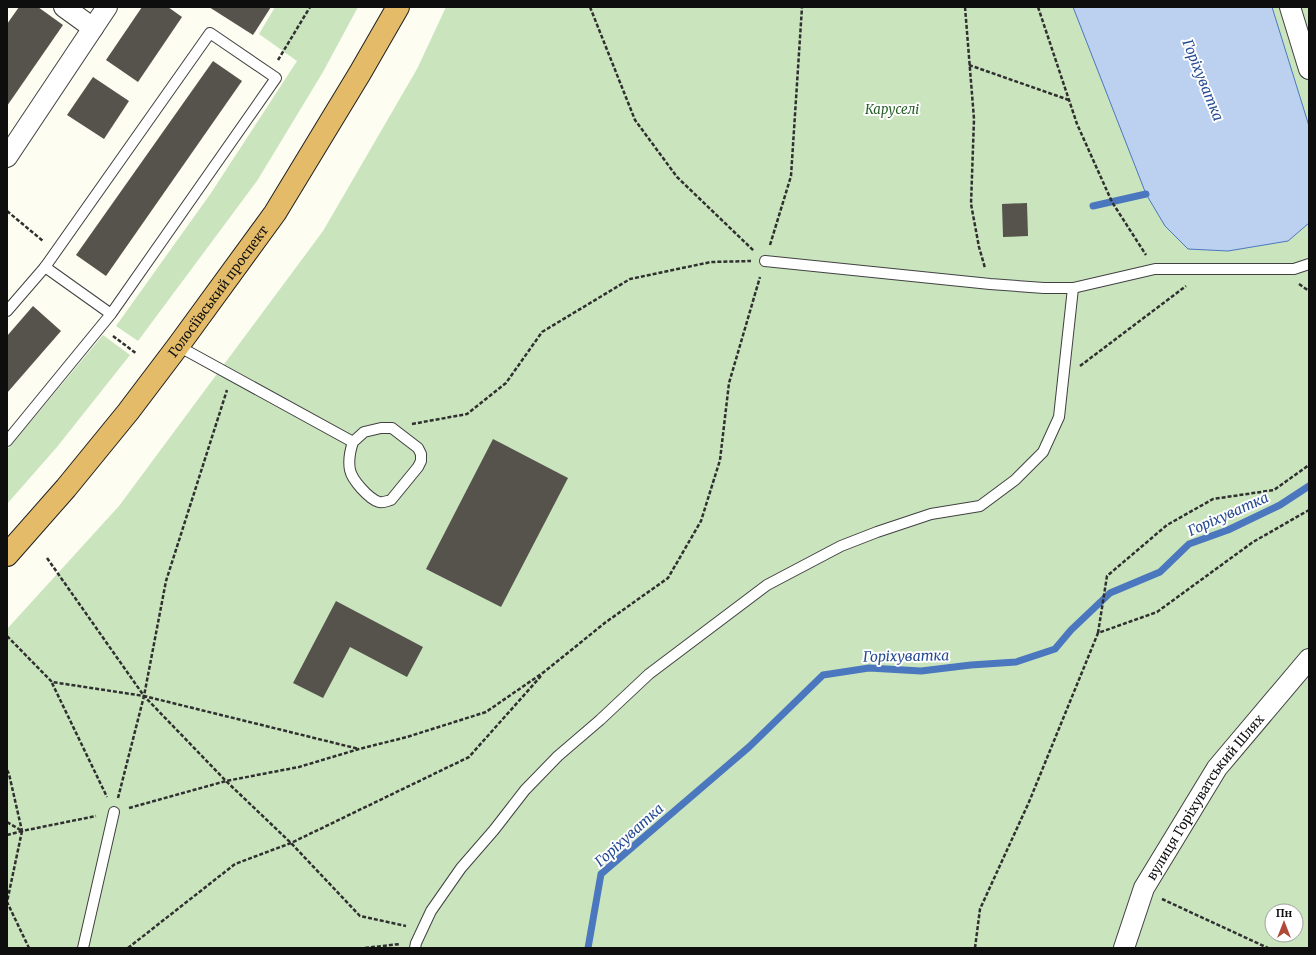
<svg xmlns="http://www.w3.org/2000/svg" width="1316" height="955" viewBox="0 0 1316 955" font-family="Merriweather,serif">
<rect width="100%" height="100%" fill="#fdfdf2"/>
<g fill="#cae5be" fill-rule="evenodd">
<path d="M275 7H358L323 72 257 181 138 341 116 326 211 193 297 61 259 34Z"/>
<path d="M446 7H1309V948H7V629L119 506 323 231 417 69ZM1272 911H1296V935H1272Z"/>
<path d="M103 335 130 355 57 447 7 504V450Z"/>
</g>
<path fill="#bbd1ef" stroke="#4b77be" d="M1073 7H1272L1309 126V223L1288 241 1228 251 1188 249 1165 226 1146 194Z"/>
<g fill="none" stroke-linecap="round" stroke-linejoin="round">
<g stroke="#4b77be" stroke-width="7">
<path d="M1093 206 1146 194"/>
<path d="M588 948 601 874 749 747 823 675 869 668 921 671 971 665 1016 662 1055 649 1071 630 1110 593 1160 572 1189 544 1228 530 1280 505 1309 486"/>
</g>
</g>
<g fill="#56524c">
<path d="M19 7H38L63 25 7 106V24Z"/>
<path d="M142 7H168L182 17 138 82 106 60Z"/>
<path d="M209 7H271L253 35Z"/>
<path d="M213 61 242 81 106 276 76 255Z"/>
<path d="M93 77 129 101 104 139 67 115Z"/>
<path d="M1027 203 1028 236 1003 237 1002 204Z"/>
<path d="M33 306 61 331 7 393V336Z"/>
<path d="M493 439 568 478 501 607 426 569Z"/>
<path d="M336 601 423 647 407 677 350 647 323 698 293 683Z"/>
</g>
<g fill="none" stroke-linecap="round" stroke-linejoin="round">
<g stroke="#414141" stroke-width="12">
<g id="lane">
<path d="M765 261 990 284 1044 288H1073L1155 269H1294L1309 264"/>
<path d="M7 311 45 267"/>
<path d="M178 346 353 442 364 432 381 428H392L418 448 421 454V461L418 467 391 500C387 501 383 503 379 502 369 499 352 480 350 470 348 460 350 451 353 442"/>
<path d="M7 441 111 314 276 78 210 33 45 267 111 314"/>
<path d="M83 948 114 812"/>
<path d="M415 948 416 943 431 911 461 868 494 830 525 790 558 756 600 720 649 674 767 585 841 546 877 532 931 514 980 506 1015 480 1043 452 1059 417 1073 288"/>
</g>
</g>
<g stroke="#414141" stroke-width="22">
<g id="street">
<path d="M64 7 93 28"/>
<path d="M1290 7 1309 69"/>
<path d="M7 157 107 7"/>
<path id="s1" d="M1124 948 1144 888 1217 768 1309 659"/>
</g>
</g>
<g stroke="#1f1f1f" stroke-width="24">
<g id="highway">
<path id="s2" d="M7 555 66 488 128 412 178 346 275 213 360 73 398 7"/>
</g>
</g>
<g stroke="#303030" stroke-width="2.5" stroke-dasharray="4 2" stroke-linecap="butt">
<path d="M590 7 635 120 677 177 754 251"/>
<path d="M965 7 974 119 971 204 979 247 985 268"/>
<path d="M1038 7 1077 124 1112 202 1146 255"/>
<path d="M278 60 310 7"/>
<path d="M969 65 1069 100"/>
<path d="M7 211 43 241"/>
<path d="M770 245 791 176 802 7"/>
<path d="M1299 284 1309 291"/>
<path d="M113 336 137 354"/>
<path d="M1080 366 1186 286"/>
<path d="M412 424 467 414 506 383 542 332 630 279 711 262 751 261"/>
<path d="M47 558 144 696 359 749"/>
<path d="M1098 633 1107 576 1167 525 1213 499 1274 490 1309 465"/>
<path d="M7 636 52 682 144 696 226 781 291 843 360 916 406 926"/>
<path d="M52 683 107 797"/>
<path d="M7 770 9 774 22 831 96 816"/>
<path d="M118 798 144 696 166 581 227 390"/>
<path d="M129 808 226 781 299 767 359 749 407 737 486 712 544 672 606 622 668 578 701 521 720 460 729 383 760 277"/>
<path d="M7 822 22 831"/>
<path d="M22 831 7 902 29 948"/>
<path d="M7 835 22 831"/>
<path d="M1162 899 1268 948"/>
<path d="M128 948 235 864 291 843 469 757 541 676"/>
<path d="M365 948 400 944"/>
<path d="M975 948 980 909 1029 802 1098 633 1157 612 1253 542 1309 510"/>
</g>
<use href="#lane" stroke="#fff" stroke-width="10"/>
<use href="#street" stroke="#fff" stroke-width="20"/>
<use href="#highway" stroke="#e4bc69" stroke-width="22"/>
</g>
<g text-anchor="middle" dominant-baseline="central" stroke-width="4" stroke-linejoin="round" paint-order="stroke">
<g font-size="13" font-style="italic" fill="#265f26" stroke="#fff">
<text x="892" y="109">Каруселі</text>
</g>
<g font-size="13" fill="#0e0e0e" stroke="#fff">
<text stroke="none"><textPath href="#s2" startOffset="338">Голосіївський проспект</textPath></text>
<text stroke="none"><textPath href="#s1" startOffset="173">вулиця Горіхуватський Шлях</textPath></text>
</g>
<g font-size="14" font-style="italic" fill="#254b93" stroke="#fff">
<text transform="translate(1203 80) rotate(68)">Горіхуватка</text>
<text transform="translate(1228 514) rotate(-24)">Горіхуватка</text>
<text transform="translate(906 656) rotate(-1)">Горіхуватка</text>
<text transform="translate(629 835) rotate(-42)">Горіхуватка</text>
</g>
</g>
<rect width="1316" height="955" fill="none" stroke="#0e0e0e" stroke-width="16"/>
<g transform="translate(1284 923)"><circle r="19" fill="#ffffff" stroke="#9f9f9f"/>
<path d="M0-3L7 15L0 10L-7 15Z" fill="#af4a36"/>
<text y="-6" font-size="11" font-weight="bold" text-anchor="middle" fill="#0e0e0e">Пн</text>
</g>
</svg>
